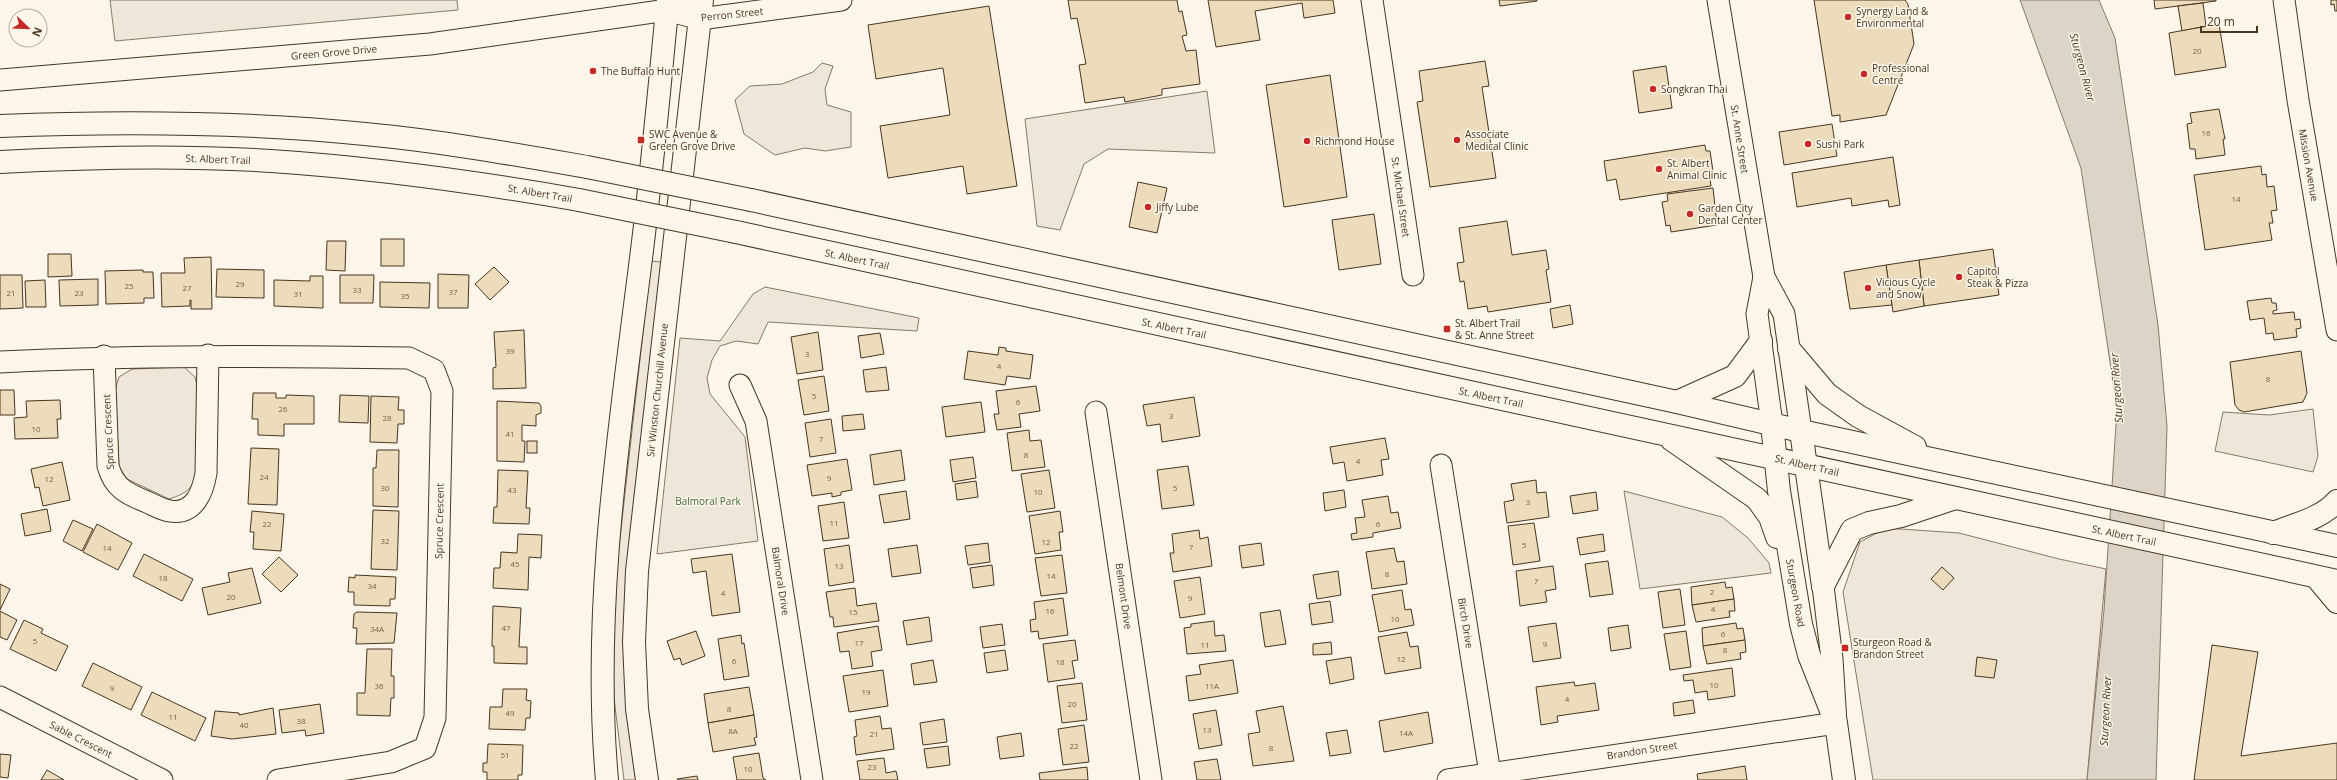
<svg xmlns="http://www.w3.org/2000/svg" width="2337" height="780" viewBox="0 0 2337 780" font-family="'Open Sans',sans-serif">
<rect width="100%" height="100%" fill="#fbf6e9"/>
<g fill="#ede6d9" stroke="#887966">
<path d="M110 0H457L458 10 115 41Z"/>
<path d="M822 63 833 66 825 89 827 105 851 112V147L825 151 805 148 775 155 744 134 735 100 750 86 782 84 813 72Z"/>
<path d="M1207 91 1215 153 1108 149 1084 164 1060 230 1037 226 1025 119Z"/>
<path d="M651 261 661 262 625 603C623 663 627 721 636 780H624L614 698 612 637 616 574Z"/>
<path d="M765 287 919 318 917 331 768 322 758 344 736 341 720 346 712 360 707 378 710 394 745 437 758 541 657 554 680 338 720 341 753 294Z"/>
<path d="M184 367 195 377 198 390C198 411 202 468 192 485 187 493 178 496 169 499L127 479 119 467 115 390 119 377 132 369Z"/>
<path d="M1624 491 1722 517 1748 538 1769 563 1771 573 1640 589Z"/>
<path d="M1886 528 1959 533 2059 559 2106 569 2087 780H1873L1843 592 1860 542Z"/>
</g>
<path fill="#ede7d9" stroke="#887966" d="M2313 409 2318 456 2313 472 2215 451 2223 412 2269 415Z"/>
<path fill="#dcd4c6" stroke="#887966" d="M2020 0H2099L2115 38 2158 325 2167 426 2156 780H2087L2104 610 2117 409 2081 168Z"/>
<g fill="#ecdcbc" stroke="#4a3520">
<path d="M1068 0H1177L1179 12 1182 11 1187 35 1182 36 1186 51 1196 50 1200 84 1162 89V95L1125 102 1124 97 1085 103 1079 65 1086 64 1077 18 1071 19Z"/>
<path d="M1208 0H1333L1335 13 1304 18 1302 3 1255 11 1260 40 1216 47Z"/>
<path d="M1499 0H1537V1L1500 6Z"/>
<path d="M1814 0H1905L1908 4 1914 44 1886 115 1840 122V115L1832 116Z"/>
<path d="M2154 0H2216V1L2155 9Z"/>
<path d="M2331 0H2337V11H2335L2334 4 2331 5Z"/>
<path d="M2203 3 2206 26 2182 31 2178 6Z"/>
<path d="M989 6 1017 186 967 194 963 166 888 178 880 126 950 115 943 68 876 79 868 25Z"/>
<path d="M2219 24 2226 67 2175 75 2169 33Z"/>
<path d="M1485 61 1489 86 1482 87 1496 178 1430 187 1417 102 1423 101 1419 71Z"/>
<path d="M1666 66 1672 108 1639 113 1633 71Z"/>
<path d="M1330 75 1347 197 1284 207 1266 85Z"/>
<path d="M2219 109 2225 139H2223L2225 155 2196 159 2195 149H2190L2187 124 2192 123 2190 113Z"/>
<path d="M1832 124 1837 156 1784 165 1779 132Z"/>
<path d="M1705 145 1706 151H1710L1714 178H1710L1711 186 1620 200 1616 179 1607 181 1604 161Z"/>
<path d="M1893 157 1900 205 1889 207 1888 200 1852 206 1851 198 1797 207 1792 173Z"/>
<path d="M2261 166 2262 175 2266 174 2267 187 2274 186 2277 210 2271 211 2273 223H2269L2272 240 2205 250 2194 175Z"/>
<path d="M1138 182 1167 188 1157 233 1129 227Z"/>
<path d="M1713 188 1717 225 1671 232 1670 225 1666 226 1662 202 1668 201 1667 194Z"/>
<path d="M1374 214 1381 264 1339 270 1332 220Z"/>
<path d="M1507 221 1512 255 1546 250 1549 269 1546 270 1551 302 1488 312 1487 306 1468 309 1464 281 1460 282 1457 263 1464 262 1459 228Z"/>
<rect x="381" y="239" width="23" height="27"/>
<path d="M327 241H346L345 271 326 270Z"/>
<path d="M1993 249 1999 295 1924 306 1919 260Z"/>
<path d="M48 254H71L72 276 48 277Z"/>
<path d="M211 257 212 309H191V300H190V306L162 307 161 273H185L184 258Z"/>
<path d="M1919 260 1924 306 1893 312 1886 265Z"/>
<path d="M1886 265 1892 305 1850 309 1844 272Z"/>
<path d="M494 267 509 282 490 300 475 284Z"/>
<path d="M217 269 264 270V298L216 297Z"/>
<path d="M143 270V272H153L154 298H144V303L106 304 105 271Z"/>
<path d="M438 274 469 275 468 308H438Z"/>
<path d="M0 275H22L23 308 0 309Z"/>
<path d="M340 275H374L373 303H340Z"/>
<path d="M310 276H323V308L274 306V280L310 281Z"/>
<path d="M98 279V305L60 306 59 280Z"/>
<path d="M45 280 46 307H26L25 281Z"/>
<path d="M380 282 430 283 429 308 380 307Z"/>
<path d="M2271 298 2272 303H2276L2277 310 2273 311V314L2294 312 2295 320 2300 319 2301 328 2296 329 2297 337 2274 340 2273 333 2266 334 2264 318 2250 320 2247 301Z"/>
<path d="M1570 305 1573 324 1553 328 1550 309Z"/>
<path d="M524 330 526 388 493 389V368L496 367 494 332Z"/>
<path d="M818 332 823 370 797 374 791 337Z"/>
<path d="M880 333 884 354 861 358 858 336Z"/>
<path d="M999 347 1006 348V351L1033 355 1030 379 1007 376 1005 385 964 379 968 351 998 355Z"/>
<path d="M2301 351 2307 393 2303 402 2244 412 2239 410 2235 405 2230 362Z"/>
<path d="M886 367 889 390 866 392 863 370Z"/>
<path d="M824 376 829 411 804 415 798 380Z"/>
<path d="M1036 386 1040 411 1019 414 1021 427 997 430 994 414H999L996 391Z"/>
<path d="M0 390H14L15 415H0Z"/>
<path d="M253 393H276V398H286V395L314 396V424H284V436L258 435V419H252Z"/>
<path d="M340 395 369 396 368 423 339 422Z"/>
<path d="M371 396 399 397 398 410H404V424H398L397 443 370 442Z"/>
<path d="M1194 397 1200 436 1162 442 1160 424 1147 426 1143 405Z"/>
<path d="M60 400 61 419H57L58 438 15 439 14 418 27 417 26 401Z"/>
<path d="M497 401 539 403 541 406V413L536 415V426L522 425V441H525L524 462 497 461Z"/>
<path d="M981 402 985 432 946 437 942 407Z"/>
<path d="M863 414 865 429 843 431 842 416Z"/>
<path d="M831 419 836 453 810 457 805 423Z"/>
<path d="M1029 430 1030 441 1041 440 1045 467 1012 471 1007 433Z"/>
<path d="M1385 438 1389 459 1381 460 1383 475 1347 481 1344 462 1333 464 1330 447Z"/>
<rect x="527" y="441" width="10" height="12"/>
<path d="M251 448 279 449 277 505 248 504Z"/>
<path d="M377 450H399L398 507 373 506V468H376Z"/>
<path d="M901 450 905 480 874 485 870 455Z"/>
<path d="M973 457 976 478 953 482 950 460Z"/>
<path d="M847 459 852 490 841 492V495L832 497V493L812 496 807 465Z"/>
<path d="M62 462 70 500 43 506 39 487 35 488 31 469Z"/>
<path d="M1188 466 1194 505 1162 509 1157 470Z"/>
<path d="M498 470 528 471 526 508H530L529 524 493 523 494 507H497Z"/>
<path d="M1049 470 1055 508 1027 512 1021 474Z"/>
<path d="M1536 480 1537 493 1546 492 1549 517 1507 523 1504 502 1514 500 1511 484Z"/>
<path d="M976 481 978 497 957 500 955 484Z"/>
<path d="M1344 490 1346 507 1325 511 1323 493Z"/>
<path d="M906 491 910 519 884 523 879 495Z"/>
<path d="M1596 492 1598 510 1573 514 1570 496Z"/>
<path d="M1388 496 1391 513 1398 512 1401 528 1373 533V537L1352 540 1351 534 1357 533 1355 518 1365 517 1362 500Z"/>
<path d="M844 502 849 538 823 541 818 506Z"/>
<path d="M47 509 51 531 25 536 21 514Z"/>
<path d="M373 510 399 511 397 570 371 569Z"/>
<path d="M252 511 284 514 281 551 253 549 254 532H250Z"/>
<path d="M1060 511 1063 532H1059L1061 550 1035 554 1029 516Z"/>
<path d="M73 520 93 529 82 551 63 541Z"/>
<path d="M1534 523 1540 561 1513 565 1508 526Z"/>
<path d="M97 524 132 543 118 570 83 552Z"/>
<path d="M1199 530 1200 539 1208 537 1212 566 1173 572 1170 553H1174L1172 534Z"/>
<path d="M518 534 542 535 541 558 529 557 528 590 493 588 494 568H500L501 552 517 553Z"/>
<path d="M1603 534 1605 551 1580 555 1577 538Z"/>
<path d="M988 543 990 562 968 565 965 546Z"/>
<path d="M1261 543 1264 565 1242 568 1239 546Z"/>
<path d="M849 545 854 582 829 586 824 549Z"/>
<path d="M917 545 921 573 892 577 888 549Z"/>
<path d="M1394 548 1397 562 1404 561 1407 584 1372 589 1366 552Z"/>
<path d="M144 554 193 579 182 601 133 576Z"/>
<path d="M732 554 740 612 712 616 706 571 693 573 691 559Z"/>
<path d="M1062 555 1067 593 1041 596 1035 558Z"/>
<path d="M279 557 298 575 281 592 262 574Z"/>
<path d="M1608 561 1613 594 1590 597 1585 564Z"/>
<path d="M992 565 994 585 973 588 970 568Z"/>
<path d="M1553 566 1556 589 1545 591 1547 602 1520 606 1516 571Z"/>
<path d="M1942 567 1954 578 1943 590 1931 579Z"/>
<path d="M252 568 261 603 208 615 202 588 230 582 228 573Z"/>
<path d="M1338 571 1341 595 1317 599 1313 575Z"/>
<path d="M355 575 396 577 395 599H390V606L354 605V592H348L349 577 355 578Z"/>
<path d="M1200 577 1205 614 1180 618 1174 581Z"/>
<path d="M1725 582 1726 588 1732 587 1734 599 1692 605 1691 587Z"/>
<path d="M0 584 10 589 0 610Z"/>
<path d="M855 588 857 606 876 603 879 621 834 627 833 617H830L826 592Z"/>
<path d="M1680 589 1685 625 1663 628 1658 592Z"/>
<path d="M1402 590 1405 610 1411 609 1414 625 1379 632 1372 595Z"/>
<path d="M1063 598 1068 635 1039 639 1038 631 1031 632 1030 620 1036 619 1034 602Z"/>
<path d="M1734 599 1735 611H1729L1730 617 1696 622 1692 605Z"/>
<path d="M1330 601 1333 622 1312 625 1309 604Z"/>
<path d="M493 606 521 608 519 647H527V664L494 663V646H492Z"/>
<path d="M1280 610 1286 644 1265 647 1260 613Z"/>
<path d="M0 611 17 620 7 640 0 637Z"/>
<path d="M357 612 397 613 394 643 356 644 357 628H353L354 614Z"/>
<path d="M929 617 932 641 907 645 903 621Z"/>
<path d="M24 620 43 629 41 633 68 646 56 671 10 649Z"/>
<path d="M1214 621 1215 636 1224 635 1226 651 1187 654 1184 628 1191 627V624Z"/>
<path d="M1556 623 1561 658 1533 662 1528 627Z"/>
<path d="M1736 623 1737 629 1743 628 1745 640 1703 646 1702 628Z"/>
<path d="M1002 624 1005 645 983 648 980 627Z"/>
<path d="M1628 625 1631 648 1611 651 1608 628Z"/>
<path d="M878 626 882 650 871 652 873 666 852 669 849 651 840 652 837 633Z"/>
<path d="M696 631 705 656 682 665 680 658 674 660 667 641Z"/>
<path d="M1686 631 1691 667 1670 670 1664 634Z"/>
<path d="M1407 632 1410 647 1418 646 1421 668 1385 674 1378 637Z"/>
<path d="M741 635 742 644 744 643 749 676 724 680 718 639Z"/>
<path d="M1075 640 1078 660 1072 661 1075 678 1048 682 1043 644Z"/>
<path d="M1745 640 1746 652 1740 653 1741 659 1707 664 1703 646Z"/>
<path d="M1331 642 1332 654 1313 655V644Z"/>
<path d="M2212 645 2258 652 2241 756 2337 743V780H2194Z"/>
<path d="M367 649H392L391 676H394V698H391L390 716 357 715V693H365Z"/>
<path d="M1005 650 1008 670 987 673 984 653Z"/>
<path d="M1351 657 1354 679 1330 684 1326 661Z"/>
<path d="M1977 657 1997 660 1994 678 1975 676Z"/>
<path d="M933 660 937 682 914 685 911 664Z"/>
<path d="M1233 660 1238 693 1189 701 1186 676 1201 674 1199 665Z"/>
<path d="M93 663 142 687 131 710 82 686Z"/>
<path d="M1732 668 1735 696 1708 700 1707 691 1695 693 1693 680 1684 681 1683 675Z"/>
<path d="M883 670 888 706 849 712 843 676Z"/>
<path d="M1574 682 1575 686 1595 683 1599 710 1557 716 1558 722 1541 725 1536 687Z"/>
<path d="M1082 683 1087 720 1062 723 1057 686Z"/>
<path d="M749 687 754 715 708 723 704 694Z"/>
<path d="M503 689H527L526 700 531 701 530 718H526L525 730 489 729 490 707H502Z"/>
<path d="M152 692 206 718 195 741 141 715Z"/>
<path d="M1693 700 1695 713 1674 716 1673 703Z"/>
<path d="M320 704 324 733 306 736 305 730 282 733 279 710Z"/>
<path d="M1283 706 1294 761 1253 766 1248 734 1260 732 1256 711Z"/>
<path d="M273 708 276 734 232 739 211 736 215 711 239 713V715Z"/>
<path d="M1216 710 1222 745 1199 749 1193 714Z"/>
<path d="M1428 712 1433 743 1384 752 1379 721Z"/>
<path d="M754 715 757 737 754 738 756 745 713 752 708 723Z"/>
<path d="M880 716 882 729 891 728 894 749 856 755 854 737 857 736 855 720Z"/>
<path d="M944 719 947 742 923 745 920 723Z"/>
<path d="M1084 725 1089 762 1063 765 1058 729Z"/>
<path d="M1347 730 1351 753 1330 756 1326 733Z"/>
<path d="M1021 733 1024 756 1000 759 997 737Z"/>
<path d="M488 744 523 745 522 775H518V780H487V772H483V763H487Z"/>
<path d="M948 746 950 765 927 768 924 749Z"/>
<path d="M759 753 763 778 766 780H737L733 757Z"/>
<path d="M0 754 11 755 8 778 0 777Z"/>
<path d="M884 758 886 773 896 771 898 780H860L857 761Z"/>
<path d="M1217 759 1221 780H1197L1194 762Z"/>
<path d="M1745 766 1747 780H1698L1697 774Z"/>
<path d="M1087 767 1088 780H1040L1039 773Z"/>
<path d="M47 770 64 780H41Z"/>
<path d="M697 776 698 780H678L677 779Z"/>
</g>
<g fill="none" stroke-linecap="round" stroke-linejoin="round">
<g stroke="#4a3520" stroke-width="23">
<g id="minor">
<path d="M1372 0 1413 275"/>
<path d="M1718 0 1762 265 1764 277 1784 314 1801 431"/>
<path d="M2284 0 2298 100 2337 330"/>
<path d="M667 10 700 19 841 0"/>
<path d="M0 80 430 44 667 10 685 0"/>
<path d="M1764 277 1757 314 1772 424"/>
<path d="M104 356 108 466C114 488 127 494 147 502 154 505 162 510 170 511 194 515 203 492 206 473L208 355"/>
<path d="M0 362C137 355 273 356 409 358L434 370 442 391 435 718 425 748 391 762 278 780"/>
<path d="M740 385 756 421 812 780"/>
<path d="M1096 412 1151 780"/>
<path d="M1441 465 1491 780"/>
<path d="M0 697 162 780"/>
<path d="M1448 780 1836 723 1832 659 1823 586"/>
</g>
</g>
<g stroke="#4a3520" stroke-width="24">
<g id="major">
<path d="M0 126C122 121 244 122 365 134 440 141 513 154 587 167"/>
<path d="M0 162C90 157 181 155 271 161 375 168 477 182 579 200"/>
<path d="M751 200 1677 402 1801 431 2337 546"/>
<path d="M736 232 2337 581"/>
<path d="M1789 349 1827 394 1858 416 1915 447"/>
<path d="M1677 402 1735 376 1761 341"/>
<path d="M1772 424 1779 491 1801 624 1809 655 1836 723 1844 780"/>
<path d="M1801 431 1823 586"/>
<path d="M1672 440 1757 499 1770 517 1777 537"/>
<path d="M2273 533C2295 524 2321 519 2337 501"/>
<path d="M2316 577 2337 602"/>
<path d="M1823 586 1852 530 1869 523 1901 516 1955 498"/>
<path d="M607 780C592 613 618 440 639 274 651 183 659 91 668 0"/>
<path d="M647 780 637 709 634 642 637 571 702 0"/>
</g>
</g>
<use href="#minor" stroke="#fbf6e9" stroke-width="21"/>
<use href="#major" stroke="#fbf6e9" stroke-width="22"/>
<g stroke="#4a3520" stroke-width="24" stroke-linecap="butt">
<g id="major-bridge">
<path d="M587 167 751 200"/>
<path d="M579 200 736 232"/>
</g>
</g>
<use href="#major-bridge" stroke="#fbf6e9" stroke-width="22"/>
</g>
<g fill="#c62828" stroke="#fbf6e9" stroke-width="1.5">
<circle cx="1848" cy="17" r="4"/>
<circle cx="593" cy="71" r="4"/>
<circle cx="1864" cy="74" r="4"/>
<circle cx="1653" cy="89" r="4"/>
<rect x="637" y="136" width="8" height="8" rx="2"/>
<circle cx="1457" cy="140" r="4"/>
<circle cx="1307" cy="141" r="4"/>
<circle cx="1808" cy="144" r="4"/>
<circle cx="1659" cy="169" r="4"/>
<circle cx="1148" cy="207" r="4"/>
<circle cx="1690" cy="214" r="4"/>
<circle cx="1959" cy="277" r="4"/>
<circle cx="1868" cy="288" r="4"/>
<rect x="1443" y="325" width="8" height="8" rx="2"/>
<rect x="1841" y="644" width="8" height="8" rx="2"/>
</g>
<g text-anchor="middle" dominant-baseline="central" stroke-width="3" stroke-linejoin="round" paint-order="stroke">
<g font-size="8" fill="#725f47">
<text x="2197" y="50">20</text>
<text x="2206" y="132">16</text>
<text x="2236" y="198">14</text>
<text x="240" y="283">29</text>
<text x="129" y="285">25</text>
<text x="187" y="287">27</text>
<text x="357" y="289">33</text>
<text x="453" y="291">37</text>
<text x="11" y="292">21</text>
<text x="79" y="292">23</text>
<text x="298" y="293">31</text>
<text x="405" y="295">35</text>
<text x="510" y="350">39</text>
<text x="807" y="353">3</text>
<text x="999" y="365">4</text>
<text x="2268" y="378">8</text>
<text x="814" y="395">5</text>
<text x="1018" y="401">6</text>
<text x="283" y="408">26</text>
<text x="1171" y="415">3</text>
<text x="387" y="417">28</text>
<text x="36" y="428">10</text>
<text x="510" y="433">41</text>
<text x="821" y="438">7</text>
<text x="1026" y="454">8</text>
<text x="1358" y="460">4</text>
<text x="264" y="476">24</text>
<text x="829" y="477">9</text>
<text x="49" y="478">12</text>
<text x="385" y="487">30</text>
<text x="1175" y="487">5</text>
<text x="512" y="489">43</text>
<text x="1038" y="491">10</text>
<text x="1528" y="501">3</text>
<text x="834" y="522">11</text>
<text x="267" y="523">22</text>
<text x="1378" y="523">6</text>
<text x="385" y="540">32</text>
<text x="1046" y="541">12</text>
<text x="1524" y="544">5</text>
<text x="1191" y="546">7</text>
<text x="107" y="547">14</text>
<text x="515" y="563">45</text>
<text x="839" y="565">13</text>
<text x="1387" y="573">8</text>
<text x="1051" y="575">14</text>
<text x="163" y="577">18</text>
<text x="1536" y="580">7</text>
<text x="372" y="585">34</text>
<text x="1712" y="591">2</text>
<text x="723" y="592">4</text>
<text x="231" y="596">20</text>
<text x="1190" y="597">9</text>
<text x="1713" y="608">4</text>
<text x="1050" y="610">16</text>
<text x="853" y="611">15</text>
<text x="1395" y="618">10</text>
<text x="506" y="627">47</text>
<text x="377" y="628">34A</text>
<text x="1723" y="633">6</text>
<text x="35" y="640">5</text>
<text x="859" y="642">17</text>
<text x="1545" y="643">9</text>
<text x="1205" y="644">11</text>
<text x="1725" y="649">8</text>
<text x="1401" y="658">12</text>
<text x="734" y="660">6</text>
<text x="1060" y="661">18</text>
<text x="1714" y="684">10</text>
<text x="379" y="685">36</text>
<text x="1212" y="685">11A</text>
<text x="112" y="687">9</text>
<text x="866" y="691">19</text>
<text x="1567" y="698">4</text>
<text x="1072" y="703">20</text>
<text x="729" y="708">8</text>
<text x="510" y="712">49</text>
<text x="173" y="716">11</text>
<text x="301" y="720">38</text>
<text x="244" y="724">40</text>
<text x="1207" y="729">13</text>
<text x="733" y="730">8A</text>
<text x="1406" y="732">14A</text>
<text x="874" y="733">21</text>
<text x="1074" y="745">22</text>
<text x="1271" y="747">8</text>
<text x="505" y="754">51</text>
<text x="872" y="766">23</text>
<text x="748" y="768">10</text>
</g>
<g font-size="10" fill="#4a3520" stroke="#fbf6e9" text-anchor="start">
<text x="1856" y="11">Synergy Land &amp;<tspan x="1856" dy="12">Environmental</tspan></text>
<text x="1872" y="68">Professional<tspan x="1872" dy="12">Centre</tspan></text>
<text x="601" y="71">The Buffalo Hunt</text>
<text x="1661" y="89">Songkran Thai</text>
<text x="649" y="134">SWC Avenue &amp;<tspan x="649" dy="12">Green Grove Drive</tspan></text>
<text x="1465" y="134">Associate<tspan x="1465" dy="12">Medical Clinic</tspan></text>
<text x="1315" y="141">Richmond House</text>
<text x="1816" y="144">Sushi Park</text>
<text x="1667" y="163">St. Albert<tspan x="1667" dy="12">Animal Clinic</tspan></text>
<text x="1156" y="207">Jiffy Lube</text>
<text x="1698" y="208">Garden City<tspan x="1698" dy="12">Dental Center</tspan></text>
<text x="1967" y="271">Capitol<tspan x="1967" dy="12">Steak &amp; Pizza</tspan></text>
<text x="1876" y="282">Vicious Cycle<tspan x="1876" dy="12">and Snow</tspan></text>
<text x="1455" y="323">St. Albert Trail<tspan x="1455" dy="12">&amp; St. Anne Street</tspan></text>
<text x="1853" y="642">Sturgeon Road &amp;<tspan x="1853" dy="12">Brandon Street</tspan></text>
</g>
<g font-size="10" fill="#4a3520" stroke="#fbf6e9">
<text transform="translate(732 14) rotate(-6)">Perron Street</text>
<text transform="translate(334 52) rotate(-5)">Green Grove Drive</text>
<text transform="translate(1740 139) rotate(81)">St. Anne Street</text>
<text transform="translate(218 159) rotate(2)">St. Albert Trail</text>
<text transform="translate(2309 165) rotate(80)">Mission Avenue</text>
<text transform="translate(540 193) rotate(10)">St. Albert Trail</text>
<text transform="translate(1401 197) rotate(82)">St. Michael Street</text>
<text transform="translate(857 259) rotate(12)">St. Albert Trail</text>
<text transform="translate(1174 328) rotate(12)">St. Albert Trail</text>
<text transform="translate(657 390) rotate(-84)">Sir Winston Churchill Avenue</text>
<text transform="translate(1491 397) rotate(12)">St. Albert Trail</text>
<text transform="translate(108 432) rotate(-93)">Spruce Crescent</text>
<text transform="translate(1807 465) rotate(13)">St. Albert Trail</text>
<text transform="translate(439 521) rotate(-89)">Spruce Crescent</text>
<text transform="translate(2124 535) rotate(12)">St. Albert Trail</text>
<text transform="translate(781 581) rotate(81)">Balmoral Drive</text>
<text transform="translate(1796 593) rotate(80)">Sturgeon Road</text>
<text transform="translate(1124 596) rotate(82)">Belmont Drive</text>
<text transform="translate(1466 623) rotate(81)">Birch Drive</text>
<text transform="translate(81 739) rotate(27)">Sable Crescent</text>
<text transform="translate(1642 750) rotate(-9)">Brandon Street</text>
</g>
<g font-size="10" fill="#436837" stroke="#fbf6e9">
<text x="708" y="501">Balmoral Park</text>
</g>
<g font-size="11" font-style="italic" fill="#4a3520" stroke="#fbf6e9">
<text transform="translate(2083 67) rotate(75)">Sturgeon River</text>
<text transform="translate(2116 388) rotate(-94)">Sturgeon River</text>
<text transform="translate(2105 711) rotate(-87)">Sturgeon River</text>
</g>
</g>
<g transform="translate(28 28) rotate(113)"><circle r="19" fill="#fbf6e9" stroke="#b4a999"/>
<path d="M0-3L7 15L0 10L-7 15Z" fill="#c62828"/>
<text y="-6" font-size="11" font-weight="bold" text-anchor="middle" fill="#4a3520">N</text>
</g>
<path d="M2201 26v6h56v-6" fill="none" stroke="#4a3520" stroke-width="2"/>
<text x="2207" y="26" font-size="12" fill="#4a3520" stroke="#fbf6e9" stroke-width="3" paint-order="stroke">20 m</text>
</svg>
